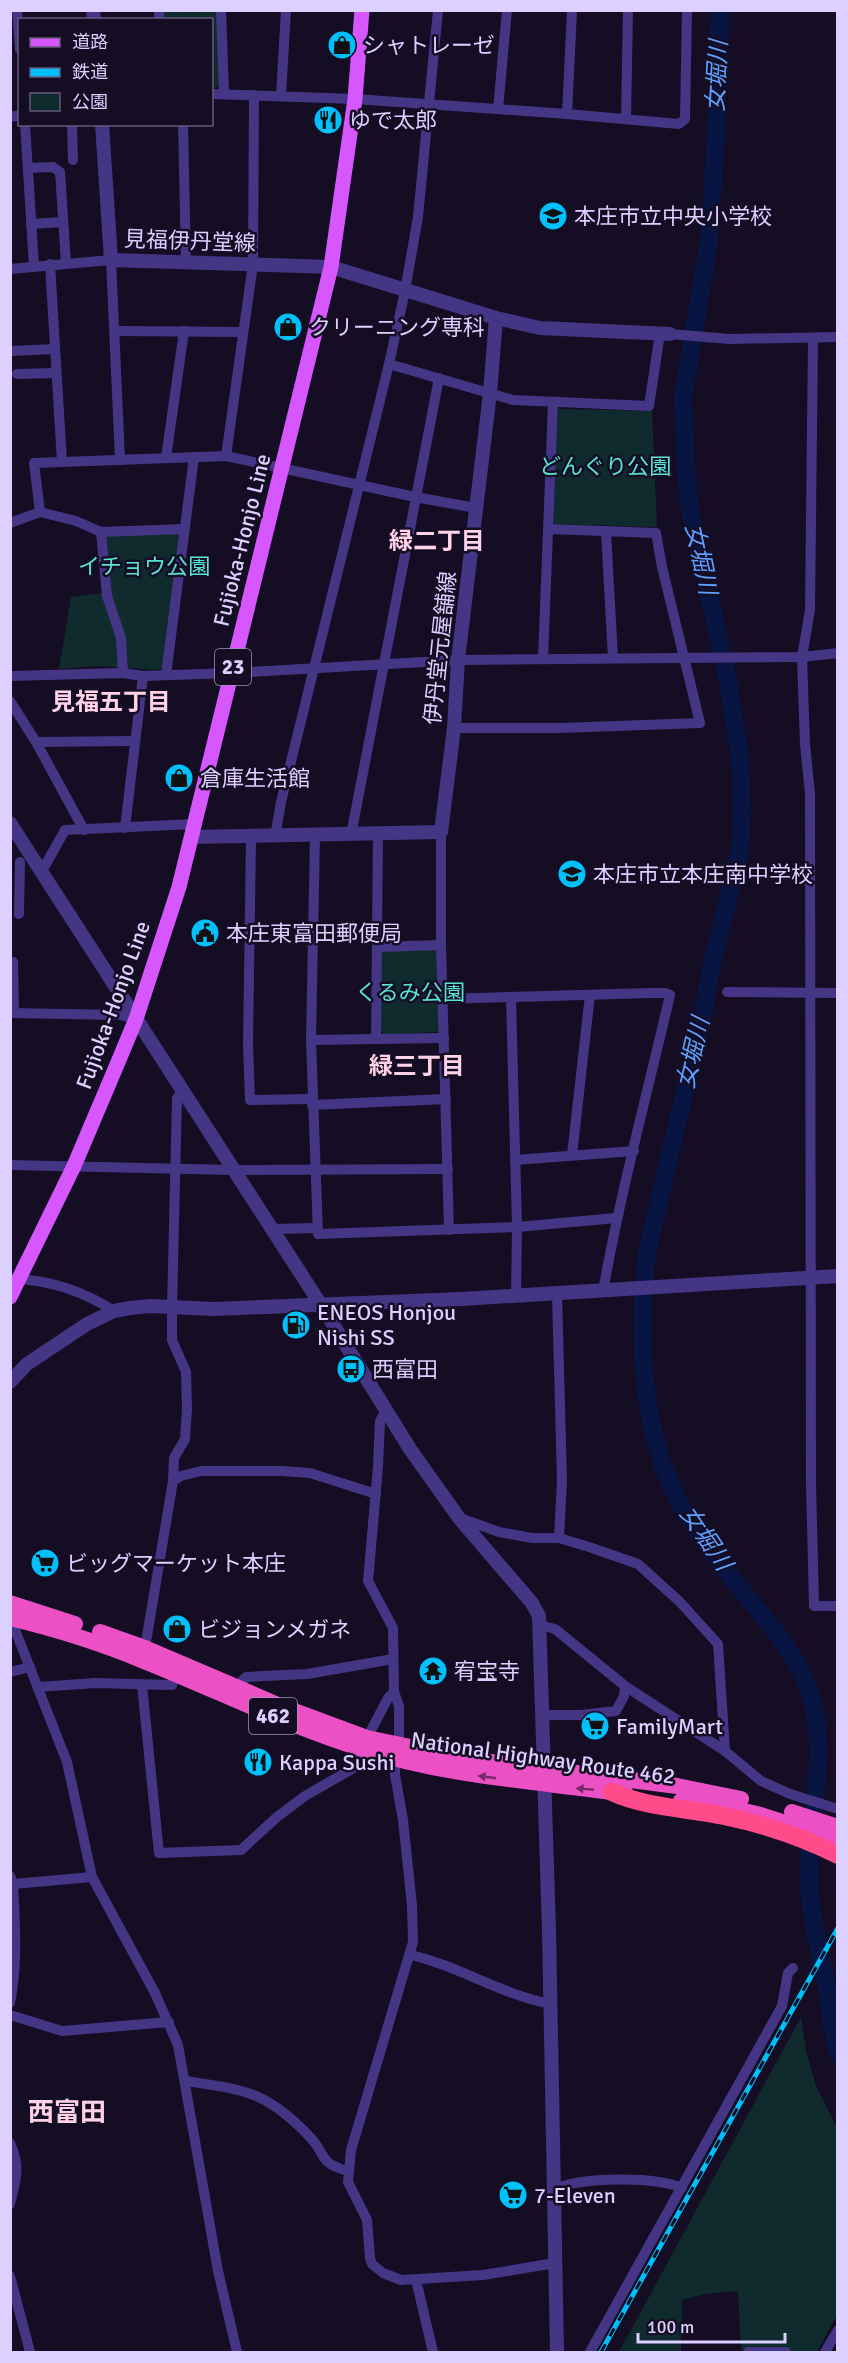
<svg xmlns="http://www.w3.org/2000/svg" width="848" height="2363" viewBox="0 0 848 2363" font-family="Signika,'Noto Sans JP',sans-serif">
<rect width="100%" height="100%" fill="#140d24"/>
<g fill="#102b2e">
<path d="M162 11H217L220 84 216 88H212V20L162 19Z"/>
<path d="M558 409 652 411 657 527 556 524 553 521Z"/>
<path d="M180 532 163 667 160 670 96 666 59 669 71 597 103 593 107 536Z"/>
<path d="M434 948 437 950 440 1030 436 1032 384 1035 381 1031V953L383 950Z"/>
<path d="M801 2017 806 2051 816 2086 837 2128V2315L817 2352H794L786 2348 741 2350 738 2291 704 2294 682 2300 681 2352H619Z"/>
</g>
<g fill="none" stroke-linecap="round" stroke-linejoin="round">
<path stroke="#081542" stroke-width="18" d="M720 10 716 137 709 241 683 397 687 485 691 515 727 675 740 758 742 811 740 851 711 968 702 1020 648 1247C638 1316 640 1410 667 1476 683 1515 709 1549 735 1582 765 1620 804 1659 814 1708 825 1760 810 1817 809 1870 808 1909 819 1945 826 1982 830 2006 832 2030 838 2054"/>
<g stroke="#443684" stroke-width="10">
<path d="M17 10 20 49"/>
<path d="M159 10V20"/>
<path d="M221 10 224 93"/>
<path d="M212 94 355 99 567 114 679 124 685 119 687 10"/>
<path d="M281 96 286 10"/>
<path d="M498 109 507 10"/>
<path d="M567 114 572 10"/>
<path d="M10 117 20 115"/>
<path d="M626 119 628 10"/>
<path d="M25 124 34 266"/>
<path d="M72 124 73 160"/>
<path d="M183 124 186 262"/>
<path d="M28 168 53 167 60 172 66 263"/>
<path d="M31 224 63 222"/>
<path d="M50 264 62 462"/>
<path d="M10 269 111 260 120 460"/>
<path d="M115 331 243 332"/>
<path d="M670 334 729 339 838 337"/>
<path d="M813 338 810 610 802 657 805 745 810 793 811 1482 814 1606H838"/>
<path d="M10 351 55 349"/>
<path d="M389 364 513 400 649 406 660 333"/>
<path d="M17 374 56 373"/>
<path d="M226 456 253 264 254 95"/>
<path d="M166 458 184 331"/>
<path d="M40 512 34 463 226 456 415 497 476 508"/>
<path d="M10 523 40 512 76 521 101 532 184 529"/>
<path d="M101 532 107 596 121 638 123 673"/>
<path d="M606 532 613 658"/>
<path d="M543 659 553 403"/>
<path d="M166 675 194 457"/>
<path d="M10 676 123 673 143 676 232 673 458 660 802 657 838 653"/>
<path d="M10 701 36 742 84 830"/>
<path d="M454 728H560L700 723 662 567 656 533 549 529"/>
<path d="M36 742 134 741"/>
<path d="M125 828 143 676"/>
<path d="M441 832V945L449 1230"/>
<path d="M351 835 439 378"/>
<path d="M315 836 311 1040 318 1234 517 1227 616 1218"/>
<path d="M275 837 281 802 389 364 405 291 418 217 438 10"/>
<path d="M251 838 248 1044 250 1100 312 1099"/>
<path d="M42 871 65 830 194 824"/>
<path d="M19 914 20 862"/>
<path d="M377 947 441 945"/>
<path d="M13 962 14 1013"/>
<path d="M727 992 838 993"/>
<path d="M511 998 517 1227 516 1296"/>
<path d="M443 999 651 993H665L670 995C647 1094 621 1191 603 1291"/>
<path d="M10 1013 120 1015 136 1019"/>
<path d="M376 1039 378 834"/>
<path d="M311 1040 444 1038"/>
<path d="M312 1105 446 1099"/>
<path d="M572 1155 590 995"/>
<path d="M515 1160 634 1151"/>
<path d="M10 1165 233 1170 448 1169"/>
<path d="M271 1229 318 1228"/>
<path d="M14 1279C51 1280 83 1291 114 1311"/>
<path d="M557 1294 562 1481 559 1538"/>
<path d="M387 1410 380 1421 378 1467 368 1581 393 1628 394 1692 399 1706V1746"/>
<path d="M173 1481 181 1476 201 1471H281L310 1473 376 1494"/>
<path d="M460 1518 499 1532 532 1538H559L589 1547 638 1564 680 1602 718 1644 725 1751"/>
<path d="M10 1617 67 1762 92 1877 155 1993 178 2045 218 2271 237 2352"/>
<path d="M540 1625 555 1629 625 1686 725 1751 761 1781 790 1794 838 1809"/>
<path d="M145 1648 173 1481 174 1458 185 1439 187 1408 186 1372 172 1340V1307L177 1098 183 1092"/>
<path d="M10 1672 30 1667"/>
<path d="M142 1685 159 1853 241 1850 277 1817 305 1796 357 1766 363 1749"/>
<path d="M38 1687 95 1683 172 1685 176 1674"/>
<path d="M236 1687 246 1677 307 1674 393 1659"/>
<path d="M543 1715H581L616 1711 624 1696 625 1686"/>
<path d="M367 1738 388 1698 394 1692"/>
<path d="M395 1759V1775L403 1820 412 1905 413 1942 351 2150 348 2182 367 2220 370 2258 372 2264 383 2273 401 2280 483 2275 555 2263"/>
<path d="M10 1876 13 1884C15 1924 18 1963 10 2003"/>
<path d="M13 1884 92 1877"/>
<path d="M411 1955C459 1966 502 1995 551 2004"/>
<path d="M10 2015 62 2031 169 2022"/>
<path d="M186 2081C245 2090 266 2091 309 2136 328 2155 316 2162 348 2171"/>
<path d="M10 2143C21 2167 16 2179 10 2204"/>
<path d="M555 2189C582 2177 654 2176 682 2188"/>
<path d="M10 2276 30 2352"/>
<path d="M416 2280 433 2352"/>
<path d="M590 2352 782 2006 788 1973 793 1968"/>
<path d="M748 2352H786"/>
<path d="M825 2352 838 2330"/>
</g>
<g stroke="#443684" stroke-width="14">
<path d="M93 10 94 20"/>
<path d="M102 124 111 260 331 267 496 318 540 328 670 334"/>
<path d="M10 823 321 1305 410 1449 459 1518 532 1603 539 1616 549 1930 557 2352"/>
<path d="M191 837 441 832 454 728 458 660 490 393 496 318"/>
<path d="M10 1382 27 1364 87 1324 114 1311 130 1308 150 1306 214 1309 461 1299 838 1276"/>
</g>
<path stroke="#d757ff" stroke-width="15" d="M10 1297 74 1166 116 1067 136 1019 179 887 331 267 355 99 362 10"/>
<g stroke="#eb51c4" stroke-width="16">
<path d="M10 1603 75 1624"/>
<path d="M10 1618C56 1629 101 1643 144 1661 217 1690 288 1726 363 1749 448 1777 538 1781 626 1794"/>
<path d="M100 1632 145 1648 278 1705 367 1738 468 1759 677 1786 741 1799"/>
<path d="M681 1801 731 1808 761 1815 838 1840"/>
<path d="M792 1812 838 1827"/>
</g>
<path stroke="#ff4b89" stroke-width="18" d="M612 1792C647 1808 687 1808 724 1816 763 1824 802 1837 838 1855"/>
<g stroke="#00c0fb" stroke-width="5">
<path id="rail" d="M601 2352 838 1928"/>
</g>
<use href="#rail" stroke="#140d24" stroke-width="3" stroke-dasharray="9" stroke-linecap="butt"/>
</g>
<defs><path id="oneway-solid" d="M-6-.8H1V-3.2L6.5 0L1 3.2V.8H-6Z" transform="scale(1.5)"/></defs>
<g fill="#752c6c">
<use href="#oneway-solid" transform="translate(487 1777) rotate(-172)"/>
<use href="#oneway-solid" transform="translate(585 1789) rotate(-175)"/>
</g>
<defs>
<g id="shop-disc" transform="scale(1.5)"><circle r="9.5" fill="#00c0fb" stroke="#140d24"/><path d="M-5-2.5h2.3a2.7 3.5 0 0 1 5.4 0H5L5.5 6h-11ZM-1.5-2.5h3a1.5 2.3 0 0 0-3 0Z" fill="#111"/></g>
<g id="restaurant-disc" transform="scale(1.5)"><circle r="9.5" fill="#00c0fb" stroke="#140d24"/><path d="M-5-6h1v4h1v-4h1v4h1v-4h1v5L-1.5 .5V6h-2V.5L-5-1ZM5-6V6H3V1.5H1.5Q1.5-4 5-6Z" fill="#111"/></g>
<g id="school-disc" transform="scale(1.5)"><circle r="9.5" fill="#00c0fb" stroke="#140d24"/><path d="M0-5L7-2L0 1L-7-2ZM-4 1L0 2.5L4 1V4Q0 6-4 4Z" fill="#111"/></g>
<g id="civic-disc" transform="scale(1.5)"><circle r="9.5" fill="#00c0fb" stroke="#140d24"/><path d="M-.6-6.5H3V-4.5H.6V-3L4-1V1h2V6H-6V1h2V-1L-.6-3ZM-1.2 2.5V6h2.4V2.5Z" fill="#111"/></g>
<g id="fuel-disc" transform="scale(1.5)"><circle r="9.5" fill="#00c0fb" stroke="#140d24"/><path d="M-5.5-6h7V0h2V4h1.3V-2.5L3-4.5l.8-.8L6-3V5H2.5V1h-1V6h-7ZM-4.2-4.7v3.2H.2V-4.7Z" fill="#111"/></g>
<g id="bus-disc" transform="scale(1.5)"><circle r="9.5" fill="#00c0fb" stroke="#140d24"/><path d="M-5-6H5V4H4V6H2V4H-2V6H-4V4H-5ZM-3.5-4V0h7V-4ZM-3.5 1.2v1.5H-2V1.2ZM2 1.2v1.5H3.5V1.2Z" fill="#111"/></g>
<g id="supermarket-disc" transform="scale(1.5)"><circle r="9.5" fill="#00c0fb" stroke="#140d24"/><path d="M-6-5.5h2.5l.6 2H6L4.5 2H-2.5L-4.4-4H-6ZM-1.5 3.2a1.3 1.3 0 1 0 .1 0ZM3 3.2a1.3 1.3 0 1 0 .1 0Z" fill="#111"/></g>
<g id="temple-disc" transform="scale(1.5)"><circle r="9.5" fill="#00c0fb" stroke="#140d24"/><path d="M0-6L5-2H3V0L6.5 2.5H4V6H1.5V3h-3V6H-4V2.5H-6.5L-3 0V-2H-5Z" fill="#111"/></g>
</defs>
<g fill-rule="evenodd">
<use href="#shop-disc" x="342" y="45"/>
<use href="#restaurant-disc" x="328" y="120"/>
<use href="#school-disc" x="553" y="216"/>
<use href="#shop-disc" x="288" y="327"/>
<use href="#shop-disc" x="179" y="778"/>
<use href="#school-disc" x="572" y="874"/>
<use href="#civic-disc" x="205" y="933"/>
<use href="#fuel-disc" x="296" y="1325"/>
<use href="#bus-disc" x="351" y="1369"/>
<use href="#supermarket-disc" x="45" y="1563"/>
<use href="#shop-disc" x="177" y="1629"/>
<use href="#temple-disc" x="433" y="1671"/>
<use href="#supermarket-disc" x="595" y="1726"/>
<use href="#restaurant-disc" x="258" y="1762"/>
<use href="#supermarket-disc" x="513" y="2195"/>
</g>
<g text-anchor="middle" dominant-baseline="central" stroke-width="5" stroke-linejoin="round" paint-order="stroke">
<g fill="#140d24" stroke="#9f96bd" stroke-width="1.5">
<rect x="215" y="649" width="36" height="36" rx="4.5"/>
<rect x="249" y="1698" width="48" height="36" rx="4.5"/>
</g>
<g font-size="21" font-weight="bold" fill="#dbd0ff">
<text x="233" y="667">23</text>
<text x="273" y="1716">462</text>
</g>
<g font-size="22" fill="#dbd0ff" stroke="#140d24" text-anchor="start">
<text x="363" y="45">シャトレーゼ</text>
<text x="349" y="120">ゆで太郎</text>
<text x="574" y="216">本庄市立中央小学校</text>
<text x="309" y="327">クリーニング専科</text>
<text x="200" y="778">倉庫生活館</text>
<text x="593" y="874">本庄市立本庄南中学校</text>
<text x="226" y="933">本庄東富田郵便局</text>
<text x="317" y="1312">ENEOS Honjou<tspan x="317" dy="25">Nishi SS</tspan></text>
<text x="372" y="1369">西富田</text>
<text x="66" y="1563">ビッグマーケット本庄</text>
<text x="198" y="1629">ビジョンメガネ</text>
<text x="454" y="1671">宥宝寺</text>
<text x="616" y="1726">FamilyMart</text>
<text x="279" y="1762">Kappa Sushi</text>
<text x="534" y="2195">7-Eleven</text>
</g>
<g font-size="22" fill="#dbd0ff" stroke="#140d24">
<text transform="translate(190 241) rotate(2)">見福伊丹堂線</text>
<text transform="translate(242 540) rotate(-76)">Fujioka-Honjo Line</text>
<text transform="translate(440 648) rotate(-84)">伊丹堂元屋舗線</text>
<text transform="translate(113 1005) rotate(-70)">Fujioka-Honjo Line</text>
<text transform="translate(543 1758) rotate(8)">National Highway Route 462</text>
</g>
<g font-size="22" fill="#57e4d3" stroke="#140d24">
<text x="605" y="466">どんぐり公園</text>
<text x="144" y="566">イチョウ公園</text>
<text x="410" y="992">くるみ公園</text>
</g>
<g font-size="24" font-style="italic" fill="#5e9fff" stroke="#140d24">
<text transform="translate(717 76) rotate(-87)">女堀川</text>
<text transform="translate(701 559) rotate(78)">女堀川</text>
<text transform="translate(693 1053) rotate(-77)">女堀川</text>
<text transform="translate(706 1538) rotate(56)">女堀川</text>
</g>
<g font-size="24" font-weight="bold" fill="#ffd2e8" stroke="#140d24">
<text x="437" y="541">緑二丁目</text>
<text x="111" y="702">見福五丁目</text>
<text x="417" y="1066">緑三丁目</text>
</g>
<g font-size="26" font-weight="bold" fill="#ffd2e8" stroke="#140d24">
<text x="67" y="2113">西富田</text>
</g>
</g>
<rect width="848" height="2363" fill="none" stroke="#dbd0ff" stroke-width="24"/>
<rect x="18" y="18" width="195" height="108" fill="#140d24" stroke="#645b7c" stroke-width="1.5"/>
<rect x="30" y="38" width="30" height="9" fill="#d757ff" stroke="#645b7c" stroke-width="1.5"/>
<text x="72" y="48" font-size="18" fill="#dbd0ff">道路</text>
<rect x="30" y="68" width="30" height="9" fill="#00c0fb" stroke="#645b7c" stroke-width="1.5"/>
<text x="72" y="78" font-size="18" fill="#dbd0ff">鉄道</text>
<rect x="30" y="93" width="30" height="18" fill="#102b2e" stroke="#645b7c" stroke-width="1.5"/>
<text x="72" y="108" font-size="18" fill="#dbd0ff">公園</text>
<path d="M638 2333v9h147v-9" fill="none" stroke="#dbd0ff" stroke-width="3"/>
<text x="647" y="2333" font-size="18" fill="#dbd0ff" stroke="#140d24" stroke-width="4.5" paint-order="stroke">100 m</text>
</svg>
